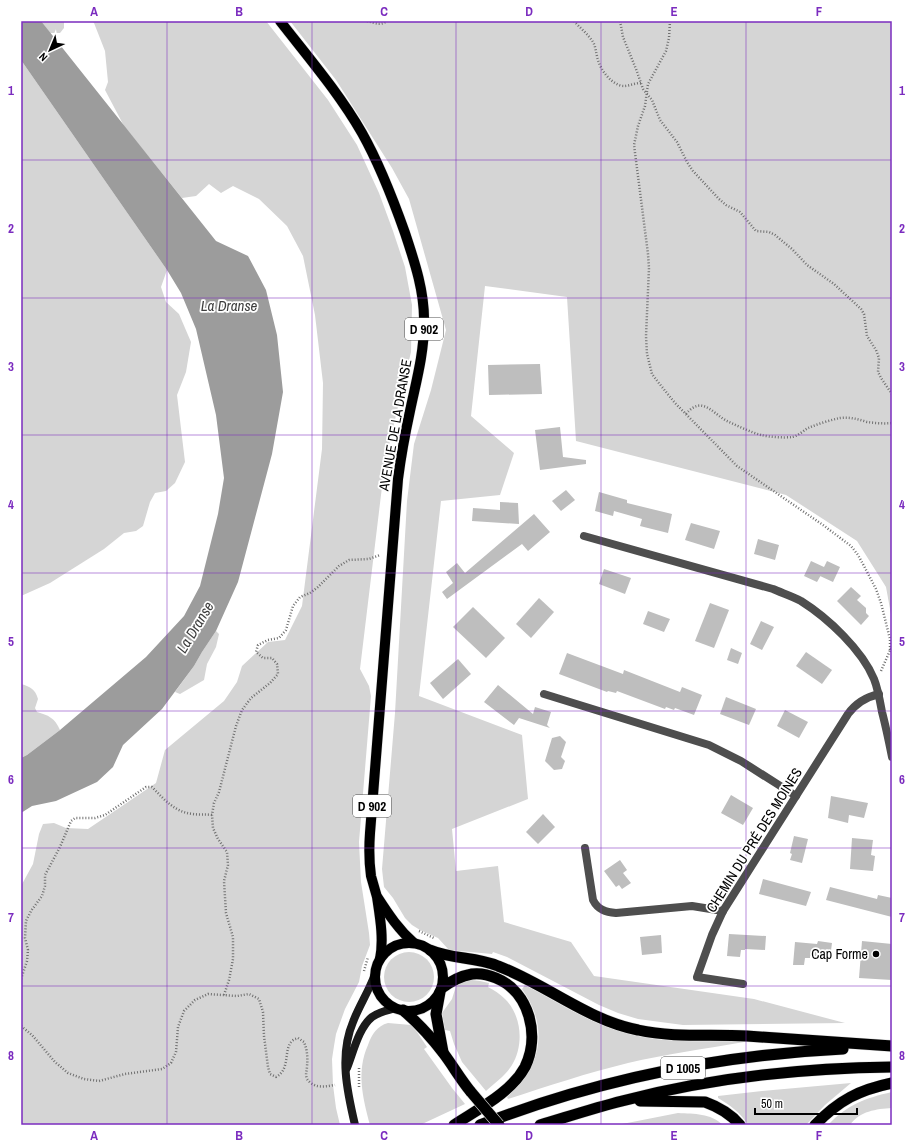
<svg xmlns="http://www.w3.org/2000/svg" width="913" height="1146" viewBox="0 0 913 1146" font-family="'Archivo Narrow',sans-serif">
<rect width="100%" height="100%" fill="#fff"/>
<g fill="#d5d5d5">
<path d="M41 21H64V28L60 33H50Z"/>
<path d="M92 21H266L328 100 357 145 379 193 393 231 405 267 412 305 411 352 385 462 360 669 369 686 371 696 359 842 361 882 369 933 370 945 362 966 359 982 345 1009 336 1034 334 1046 332 1059 333 1085 336 1108 340 1125H21V886L33 864 39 834 43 824 54 823 66 828 88 829 156 783 165 750 224 701 237 682 242 666 268 642 285 640 302 606 322 449 323 383 315 315 303 256 287 226 259 199 233 186 221 193 209 184 196 196 182 198 124 126 105 90 108 82 105 51 94 23Z"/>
<path d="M290 21H892V620L886 587 857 541 786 495 576 441 567 297 485 286 471 416 514 453 500 495 441 501 419 696 522 735 528 799 452 829 456 871 498 866 504 922 571 942 594 976 754 999 845 1023 683 1025 638 1019 618 1013 599 1005 507 957 493 952 492 954 449 950 438 938 420 930 412 925 405 918 393 898 384 887 382 869 395 713 407 501 414 444 431 390 446 330 409 199 392 168 336 80Z"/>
<path d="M21 60 167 270 161 287 166 302 179 314 191 342 186 372 177 395 185 462 175 483 166 491 155 493 150 502 143 526 136 531 124 533 104 549 50 583 21 596Z"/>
<path d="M216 631 219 634 216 647 207 664 204 680 180 694 175 692 194 666 202 652Z"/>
<path d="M21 684C31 687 35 689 38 699L35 708 37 712C48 715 55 718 60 730L27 755 21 758Z"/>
<circle cx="409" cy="977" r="25"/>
<path d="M472 980 480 981 489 983 488 987C494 990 500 994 505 999 522 1016 524 1045 512 1065 506 1075 495 1083 486 1091L462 1062 454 1044 450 1031 445 1030 442 1013 452 999 456 986 463 982Z"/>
<path d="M525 985C557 1002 588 1022 622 1032 661 1044 704 1041 744 1041V1042C705 1049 666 1054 628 1063 587 1073 548 1086 508 1099L507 1097C542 1067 549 1026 522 989Z"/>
<path d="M388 1023 411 1025 417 1032 427 1047 424 1049 452 1088 465 1104 420 1125H370C363 1098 356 1072 368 1045 372 1034 377 1026 388 1023Z"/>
<path d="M851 1083 825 1105 806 1125H748C741 1113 730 1105 718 1098V1096L762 1091Z"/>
<path d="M892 1092V1108C876 1109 860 1111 850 1125H828C847 1105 865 1098 892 1092Z"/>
<path d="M678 1113C695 1114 710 1113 723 1125H617Z"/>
</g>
<path fill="#9c9c9c" d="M21 21H41L216 241 248 256 266 290 277 335 283 392 272 454 238 582 216 631 202 652 194 666 162 709 123 745 113 767 97 782 56 801 32 806 21 813V758L27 755 60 730 146 657 184 616 200 586 218 514 224 478 216 415 196 329 181 293 167 270 21 60Z"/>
<g fill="#bebebe">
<path d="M540 364 542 394 489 395 488 365Z"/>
<path d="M560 427 563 457 586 460V464L540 470 535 430Z"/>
<path d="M566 490 575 500 561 511 552 501Z"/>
<path d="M599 492 627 500V503L672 514 668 533 640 526 642 519 614 511 613 516 595 511Z"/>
<path d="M500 502 518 503 519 524 472 521 473 508 500 510Z"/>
<path d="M534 514 550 532 528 551 522 544 447 599 442 592 453 583 446 572 457 563 465 573Z"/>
<path d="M691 523 720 531 714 549 685 540Z"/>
<path d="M758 539 779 545 775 560 754 554Z"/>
<path d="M811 561 824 567 827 561 840 567 833 582 820 576 821 575 817 582 804 576Z"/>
<path d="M604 569 631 578 625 594 599 584Z"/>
<path d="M851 587 861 596 857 600 866 608V613L869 616 861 625 837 601Z"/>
<path d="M539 598 554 612 531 638 516 624Z"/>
<path d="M710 603 729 610 714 648 695 641Z"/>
<path d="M473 607 505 638 486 658 453 627Z"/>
<path d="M648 611 670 619 664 632 643 624Z"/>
<path d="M761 621 774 627 762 650 750 644Z"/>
<path d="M731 648 742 653 738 664 727 660Z"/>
<path d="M806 652 832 670 822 684 796 666Z"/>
<path d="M567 653 623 674 624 670 680 692 682 687 702 695 694 715 675 708 674 710 666 707 665 709 617 691 616 693 608 691 607 692 559 674Z"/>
<path d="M458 659 471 674 443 699 430 683Z"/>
<path d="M498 685 533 714 535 707 551 712 547 725 550 728 519 718 514 725 484 702Z"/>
<path d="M726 697 756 709 749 725 720 714Z"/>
<path d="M785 710 808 722 799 738 777 726Z"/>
<path d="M560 736 566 742 561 757 565 761 562 769 554 770 545 761 552 738Z"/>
<path d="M731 795 753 808 743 825 721 813Z"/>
<path d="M831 796 868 803 864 818 849 815 848 823 828 818Z"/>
<path d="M543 814 555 827 538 844 526 832Z"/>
<path d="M794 836 808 839 802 863 790 860 792 854 790 853Z"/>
<path d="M852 838 873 840 871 855 875 856 873 871 850 869Z"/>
<path d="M620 860 627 870 623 873 631 883 622 889 619 885 616 887 604 871Z"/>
<path d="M763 879 811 892 806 906 759 894Z"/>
<path d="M830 887 877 899 878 895 892 898V917L826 900Z"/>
<path d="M729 934 766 936 765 950 745 949V950H741L740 957 727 956Z"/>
<path d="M661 935 662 953 642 955 640 937Z"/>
<path d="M818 941 832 943 830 958 810 956V958H805L804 965H793L795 942 817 944Z"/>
<path d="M862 941 892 944V980L859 978Z"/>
</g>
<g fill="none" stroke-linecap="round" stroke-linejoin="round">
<g stroke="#dbdbdb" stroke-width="11">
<g id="primary">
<path d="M280 21C308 57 339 93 362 133 380 165 393 199 405 233 415 263 425 293 424 324 424 354 416 382 410 411 405 434 401 456 398 479L370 833C369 847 369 862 371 876 373 883 375 890 377 897 380 917 384 939 380 959"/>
<path d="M378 898C389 915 399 930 414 943"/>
<circle cx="409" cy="977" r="34"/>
</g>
</g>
<g stroke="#dbdbdb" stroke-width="12">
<g id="trunk">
<path d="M430 950C451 959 476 957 498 966 546 984 587 1020 638 1030 674 1038 710 1034 747 1036 795 1039 844 1043 892 1046"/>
<path d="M442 988C451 981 461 976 472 974 480 973 489 975 496 978 530 992 540 1036 525 1067 511 1093 478 1109 454 1125"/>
<path d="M440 992 436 1014 443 1052"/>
<path d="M403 1010C418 1023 432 1038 444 1054 453 1066 461 1080 471 1092"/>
<path d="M640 1101 705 1102C719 1107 730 1113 740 1125"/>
<path d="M480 1125C596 1080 720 1055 843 1049"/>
<path d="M540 1125C567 1117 594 1108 622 1101 710 1078 801 1068 892 1067"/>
<path d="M815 1125C839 1100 859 1090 892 1083"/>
</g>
</g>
<g stroke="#707070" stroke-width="2.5" stroke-dasharray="1 2" stroke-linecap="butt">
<path d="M367 21C375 23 380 26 387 21"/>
<path d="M574 21C580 28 588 34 593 42 596 47 596 54 598 60 601 70 609 81 619 85 626 88 633 83 641 83"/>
<path d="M620 21 623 37 636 69 643 89 652 100 660 120 677 142 687 162 693 171 719 199 726 205 740 212 756 231 769 232 775 235 792 249 807 265 834 284 861 309 864 314 867 336 876 350 879 358 878 372 881 378 892 394"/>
<path d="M670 21 669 38 666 51 648 84 645 106 638 126 634 145 648 254 649 268 646 336 647 354 652 374 658 382 675 403 737 466 823 525 851 546 858 555 864 566 876 589 881 603 890 639V650"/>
<path d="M686 414C702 395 712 413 727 421 738 426 750 432 761 435 769 437 784 438 792 437 798 436 803 431 808 428 818 424 830 420 840 418 850 417 858 419 867 422 875 423 884 424 892 423"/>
<path d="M881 671 892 646"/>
<path d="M419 931 434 938"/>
<path d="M364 971 368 957"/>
<path d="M21 979 27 961 28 950 25 938 26 921 31 911 42 896 45 886V875L60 847 71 821 75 818H95L105 815 146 787H152C164 799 174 812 193 814 199 815 205 814 212 815"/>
<path d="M224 995 229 980 233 959V937L226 913 224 881 228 865 227 852 218 839 213 828 212 815 214 803 219 792 236 726 242 710 251 698 270 683 278 674 277 664 272 658H263L256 652 258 645 268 640 279 638 286 630 293 606 300 597 310 593 318 587 339 566 349 560 369 559 380 555"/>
<path d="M21 1026 32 1035 55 1062 68 1073 84 1079 99 1081 125 1074 162 1069 171 1063 176 1052 178 1027 184 1011 195 1000 208 994 237 996 249 994 259 999 263 1012 264 1036 268 1067 270 1074 276 1077C291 1069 283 1050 292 1041 294 1039 296 1039 298 1038L304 1042C307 1049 308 1058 307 1066 307 1071 305 1074 307 1079 309 1082 313 1085 317 1086 323 1087 329 1086 335 1085"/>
<path d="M359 1087V1068"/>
</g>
<g stroke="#4e4e4e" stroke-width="8">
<path d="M584 536 773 589C782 593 792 596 801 601 828 618 862 650 874 679 878 689 880 701 882 712 886 727 889 742 892 757"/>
<path d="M544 694 709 745 741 761 796 796"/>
<path d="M585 848 593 900C598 910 606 912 616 913L692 906 723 911"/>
<path d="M743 984 697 977 712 935 723 911 848 714C856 703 866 697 879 694"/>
</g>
<g stroke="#1b1b1b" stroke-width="8">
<path d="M347 1068C353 1053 359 1027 372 1017 379 1012 388 1010 396 1008"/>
<path d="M355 1125C347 1091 339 1055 353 1022 359 1006 369 991 375 974"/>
</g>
<use href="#primary" stroke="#000" stroke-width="10"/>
<use href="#trunk" stroke="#000" stroke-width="11"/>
<g stroke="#dbdbdb" stroke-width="12" stroke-linecap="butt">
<path id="trunk-bridge" d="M471 1092 499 1125"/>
</g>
<use href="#trunk-bridge" stroke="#000" stroke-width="11"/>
</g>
<path fill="none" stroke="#7b2cbf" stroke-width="1" stroke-opacity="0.55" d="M167 21V1125M312 21V1125M456 21V1125M601 21V1125M746 21V1125M21 160H892M21 298H892M21 435H892M21 573H892M21 711H892M21 848H892M21 986H892"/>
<circle fill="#000" stroke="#fff" stroke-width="1.5" cx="876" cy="954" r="4"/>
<g text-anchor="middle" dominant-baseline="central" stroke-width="3.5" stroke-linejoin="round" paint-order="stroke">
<g fill="#fff" stroke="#4c4c4c" stroke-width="1">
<rect x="405" y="318" width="38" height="22" rx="3"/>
<rect x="353" y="795" width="38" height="22" rx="3"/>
<rect x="661" y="1057" width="44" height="22" rx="3"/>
</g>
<g font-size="13" font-weight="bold" fill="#000">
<text x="424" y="329">D 902</text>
<text x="372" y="806">D 902</text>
<text x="683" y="1068">D 1005</text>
</g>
<g font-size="14" fill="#000" stroke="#fff">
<text transform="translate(395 425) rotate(-80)">AVENUE DE LA DRANSE</text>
<text transform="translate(754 840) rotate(-58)">CHEMIN DU PRÉ DES MOINES</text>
</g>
<g font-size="14" fill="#000" stroke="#fff" text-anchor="end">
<text x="868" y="954">Cap Forme</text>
</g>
<g font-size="15" font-style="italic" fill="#3d3d3d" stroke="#fff">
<text x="229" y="305">La Dranse</text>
<text transform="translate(195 627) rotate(-59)">La Dranse</text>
</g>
</g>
<rect width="913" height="1146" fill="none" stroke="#ffffff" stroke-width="44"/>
<g transform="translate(50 50) rotate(224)" stroke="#ffffff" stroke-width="3" paint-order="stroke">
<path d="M0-3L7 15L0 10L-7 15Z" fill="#000000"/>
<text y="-6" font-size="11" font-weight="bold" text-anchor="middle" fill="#000000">N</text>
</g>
<path d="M755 1108v6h102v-6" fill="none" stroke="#000000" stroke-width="2"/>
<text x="761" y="1108" font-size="12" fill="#000000" stroke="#ffffff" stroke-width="3" paint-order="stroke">50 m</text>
<rect x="22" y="22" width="869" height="1102" fill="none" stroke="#7b2cbf" stroke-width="1.5"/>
<g font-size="13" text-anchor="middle" font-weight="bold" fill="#7b2cbf">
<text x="94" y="16">A</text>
<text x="239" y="16">B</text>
<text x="384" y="16">C</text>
<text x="529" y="16">D</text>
<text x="674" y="16">E</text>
<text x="819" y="16">F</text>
<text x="11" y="95">1</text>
<text x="902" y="95">1</text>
<text x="11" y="233">2</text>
<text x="902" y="233">2</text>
<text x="11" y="371">3</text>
<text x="902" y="371">3</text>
<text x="11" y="509">4</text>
<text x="902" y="509">4</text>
<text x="11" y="646">5</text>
<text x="902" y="646">5</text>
<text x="11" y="784">6</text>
<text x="902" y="784">6</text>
<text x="11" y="922">7</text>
<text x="902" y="922">7</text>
<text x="11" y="1060">8</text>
<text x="902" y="1060">8</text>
<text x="94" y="1140">A</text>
<text x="239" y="1140">B</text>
<text x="384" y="1140">C</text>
<text x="529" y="1140">D</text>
<text x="674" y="1140">E</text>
<text x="819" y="1140">F</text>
</g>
</svg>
